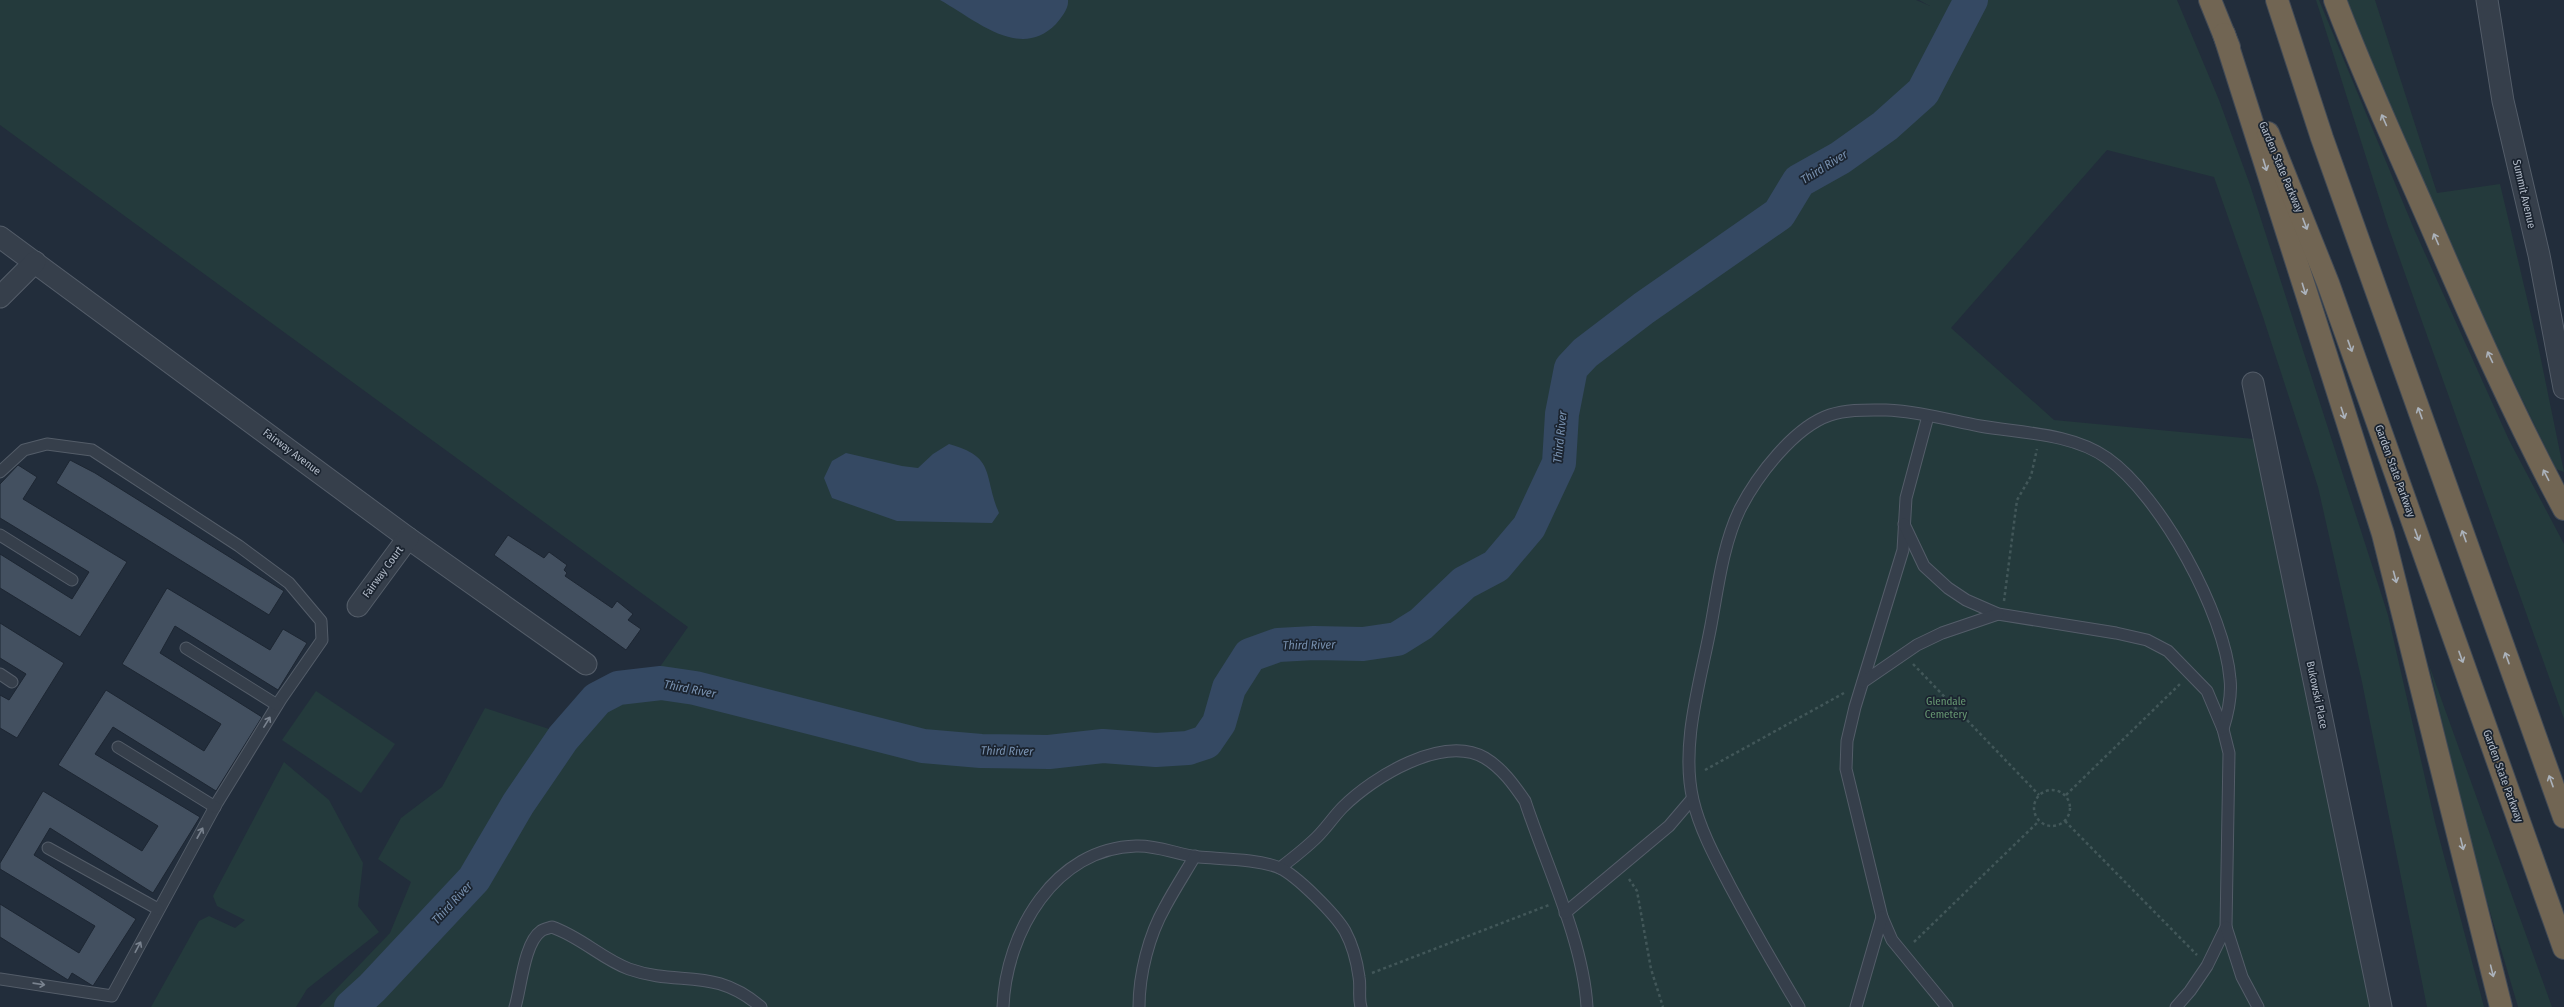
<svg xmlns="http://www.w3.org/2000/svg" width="2564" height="1007" viewBox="0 0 2564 1007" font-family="'Fira Sans Condensed',sans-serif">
<rect width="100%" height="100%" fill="#222d3b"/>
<g fill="#243a3c">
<path d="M0 0H1916L1930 6 1919 0H2177L2219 100 2250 185 2388 615 2435 822 2484 1007H2427L2362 682 2318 487 2263 317 2214 177 2107 150 1951 328 2054 420 2254 439 2370 1007H319L390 933 411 882 378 859 401 818 442 787 485 708 552 730 599 687 657 671 688 627 0 125Z"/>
<path d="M2316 0H2319L2414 229 2509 440 2564 544V719L2388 226Z"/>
<path d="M2346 0H2375L2437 193 2500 184 2538 345 2564 472 2556 469 2451 253Z"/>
<path d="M2429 665 2552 1007H2518L2473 854Z"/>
<path d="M316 691 395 744 361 793 282 740Z"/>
<path d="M284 762 329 800 363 863 358 906 379 932 307 989 296 1007H151L199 921 209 916 235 928 245 920 217 906 213 896Z"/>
</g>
<g fill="#354963">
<path d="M940 0H1068C1069 9 1061 18 1056 24 1020 61 976 20 940 0Z"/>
<path d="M949 444C996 457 983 474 999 513L992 523 897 521 832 498 824 478 832 461 846 453 902 466 918 468 933 454Z"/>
</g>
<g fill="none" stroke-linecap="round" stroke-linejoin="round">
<path stroke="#354963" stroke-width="34" d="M351 1007 372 988 474 879 518 804 563 738 597 699 618 688 661 683 695 688 923 746 981 751 1049 752 1103 746 1156 750 1188 748 1206 742 1219 723 1229 688 1250 655 1278 645 1314 643 1363 644 1397 639 1421 624 1464 583 1496 566 1529 527 1559 463 1562 414 1571 368 1585 353 1644 308 1779 214 1799 181 1840 158 1885 126 1923 92 1971 0"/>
</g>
<g fill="#435060" stroke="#1d2632">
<path d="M70 460 95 473 284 591 269 615 56 483Z"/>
<path d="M18 465 37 477 23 499 127 562 80 637 0 588V554L72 599 89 572 0 518V484Z"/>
<path d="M508 535 544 558 549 552 567 565 564 570 567 573 565 576 612 608 617 601 633 614 628 620 641 629 626 650 494 555Z"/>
<path d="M167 588 270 650 283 629 307 643 278 690 175 626 160 653 262 717 216 791 113 727 95 754 200 817 153 893 50 828 34 855 136 919 93 986 72 973 68 980 0 937V904L79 953 95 926 0 869V863L43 791 142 851 158 826 58 765 106 690 204 751 221 724 122 664Z"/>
<path d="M0 623 64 663 17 738 0 728V695L9 700 26 674 0 658Z"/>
</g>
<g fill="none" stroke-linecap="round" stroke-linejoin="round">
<g stroke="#545d69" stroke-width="13">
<g id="lane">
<path d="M1928 416 1906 498 1903 550 1855 707 1847 741 1846 769 1882 917 1892 940 1947 1007"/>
<path d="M0 472 24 450 47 444 92 450 239 546 289 583 321 621 322 640 281 699 217 803 112 996 0 979"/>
<path d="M1904 524 1924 566 1948 588 1966 600 1998 614 2116 633 2147 640 2168 651 2207 691 2223 729 2229 753 2226 927 2207 966 2190 991 2176 1007"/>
<path d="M0 535 72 580"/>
<path d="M186 648 277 705"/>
<path d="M0 674 12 682"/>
<path d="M1863 682 1917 645 1942 633 1998 614"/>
<path d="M118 747 215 807"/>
<path d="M48 848 158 909"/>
<path d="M1280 868C1293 858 1306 848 1317 837 1327 827 1334 816 1343 807 1373 777 1443 734 1485 758 1502 768 1514 785 1525 801 1546 865 1583 940 1587 1007"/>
<path d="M1565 913 1669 826 1692 799"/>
<path d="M2226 927 2242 977 2258 1007"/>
<path d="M515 1007C521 988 524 943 541 931 544 929 549 928 552 927 581 937 602 959 629 969 680 987 713 966 761 1007"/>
<path d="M1003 1007C1006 932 1055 848 1136 846 1158 845 1178 855 1199 857 1222 859 1259 859 1280 868 1297 876 1335 914 1345 931 1352 944 1357 962 1359 977 1361 987 1358 997 1361 1007"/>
<path d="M1139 1007C1139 974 1149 935 1165 907 1174 890 1185 873 1195 856"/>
<path d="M1799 1007C1775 967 1752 927 1730 886 1716 859 1700 830 1693 800 1680 744 1701 680 1711 625 1718 587 1723 544 1740 509 1757 476 1794 427 1830 415 1848 409 1868 410 1886 410 1917 411 1949 420 1980 426 2020 433 2072 433 2107 458 2161 496 2225 614 2230 679 2232 696 2228 713 2223 729"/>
<path d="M1856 1007 1882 917"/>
</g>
</g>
<g stroke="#545d69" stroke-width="23">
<g id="street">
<path d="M2487 0 2503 101 2539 255 2564 388"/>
<path d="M0 237 408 538 586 664"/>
<path d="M0 297 35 262"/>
<path d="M2253 383 2381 1007"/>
<path d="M358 606 408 538"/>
</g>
</g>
<g stroke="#414a56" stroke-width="24">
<g id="highway">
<path d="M2210 0 2229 47"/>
<path d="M2277 0 2322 138 2564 817"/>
<path d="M2335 0C2364 77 2399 152 2432 228 2473 323 2515 418 2564 509"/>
<path d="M2224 34 2383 534 2501 1007"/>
<path d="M2268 133 2328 283 2564 948"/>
</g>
</g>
<g stroke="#425759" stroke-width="2.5" stroke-dasharray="3 3" stroke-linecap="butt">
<path d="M2004 601 2017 500 2031 476 2037 449"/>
<path d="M1913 664 2039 795"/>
<path d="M1705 770 1844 693"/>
<circle cx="2052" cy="808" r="18"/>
<path d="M2066 795 2181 683"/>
<path d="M2065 821 2197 955"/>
<path d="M1629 879 1637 891 1651 969 1663 1007"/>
<path d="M1914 942 2039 821"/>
<path d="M1372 973 1549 905"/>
</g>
<use href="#lane" stroke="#363f4b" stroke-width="11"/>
<use href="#street" stroke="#363f4b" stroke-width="21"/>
<use href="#highway" stroke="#716553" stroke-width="22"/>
</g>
<defs><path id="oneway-shaft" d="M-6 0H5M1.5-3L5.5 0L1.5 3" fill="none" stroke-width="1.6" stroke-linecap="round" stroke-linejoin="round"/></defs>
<g stroke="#abb2bb">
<use href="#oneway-shaft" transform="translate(2384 120) rotate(-114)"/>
<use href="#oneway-shaft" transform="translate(2265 165) rotate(73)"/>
<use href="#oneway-shaft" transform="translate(2305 224) rotate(69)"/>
<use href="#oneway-shaft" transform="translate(2436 239) rotate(-114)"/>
<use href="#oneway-shaft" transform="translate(2304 289) rotate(73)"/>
<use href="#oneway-shaft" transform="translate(2350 346) rotate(70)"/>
<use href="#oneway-shaft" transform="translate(2490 357) rotate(-115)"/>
<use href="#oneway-shaft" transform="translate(2343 413) rotate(72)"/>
<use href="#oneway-shaft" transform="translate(2420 413) rotate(-110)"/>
<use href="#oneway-shaft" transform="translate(2546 475) rotate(-117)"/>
<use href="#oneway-shaft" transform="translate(2417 535) rotate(70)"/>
<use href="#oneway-shaft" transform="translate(2464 536) rotate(-110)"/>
<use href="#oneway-shaft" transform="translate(2395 577) rotate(75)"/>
<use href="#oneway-shaft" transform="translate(2461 657) rotate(70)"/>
<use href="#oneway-shaft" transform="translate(2507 658) rotate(-110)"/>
<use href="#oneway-shaft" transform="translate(2551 781) rotate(-110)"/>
<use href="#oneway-shaft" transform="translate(2462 844) rotate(76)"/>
<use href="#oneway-shaft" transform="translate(2492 971) rotate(76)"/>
</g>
<g stroke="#7a838f">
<use href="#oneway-shaft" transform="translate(267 722) rotate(-58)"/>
<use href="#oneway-shaft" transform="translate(200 833) rotate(-61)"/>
<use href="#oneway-shaft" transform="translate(138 947) rotate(-62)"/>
<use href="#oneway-shaft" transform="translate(39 984) rotate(8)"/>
</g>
<g text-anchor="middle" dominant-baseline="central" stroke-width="3.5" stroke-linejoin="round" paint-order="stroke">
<g font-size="11" fill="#b1bac7" stroke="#1b2430">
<text transform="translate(2281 167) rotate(67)">Garden State Parkway</text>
<text transform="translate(2524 194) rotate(77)">Summit Avenue</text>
<text transform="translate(292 452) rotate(37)">Fairway Avenue</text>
<text transform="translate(2395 471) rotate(70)">Garden State Parkway</text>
<text transform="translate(383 572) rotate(-54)">Fairway Court</text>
<text transform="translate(2317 695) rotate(78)">Bukowski Place</text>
<text transform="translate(2503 776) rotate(70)">Garden State Parkway</text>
</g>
<g font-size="11" fill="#679872" stroke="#1b2430">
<text x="1946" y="701">Glendale<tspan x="1946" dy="13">Cemetery</tspan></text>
</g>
<g font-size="12" font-style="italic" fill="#7891b0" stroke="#1b2430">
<text transform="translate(1824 167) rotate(-32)">Third River</text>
<text transform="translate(1560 437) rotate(-84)">Third River</text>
<text transform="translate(1309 645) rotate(-1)">Third River</text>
<text transform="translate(690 689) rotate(11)">Third River</text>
<text transform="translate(1007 751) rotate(1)">Third River</text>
<text transform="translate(452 903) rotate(-47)">Third River</text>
</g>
</g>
</svg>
